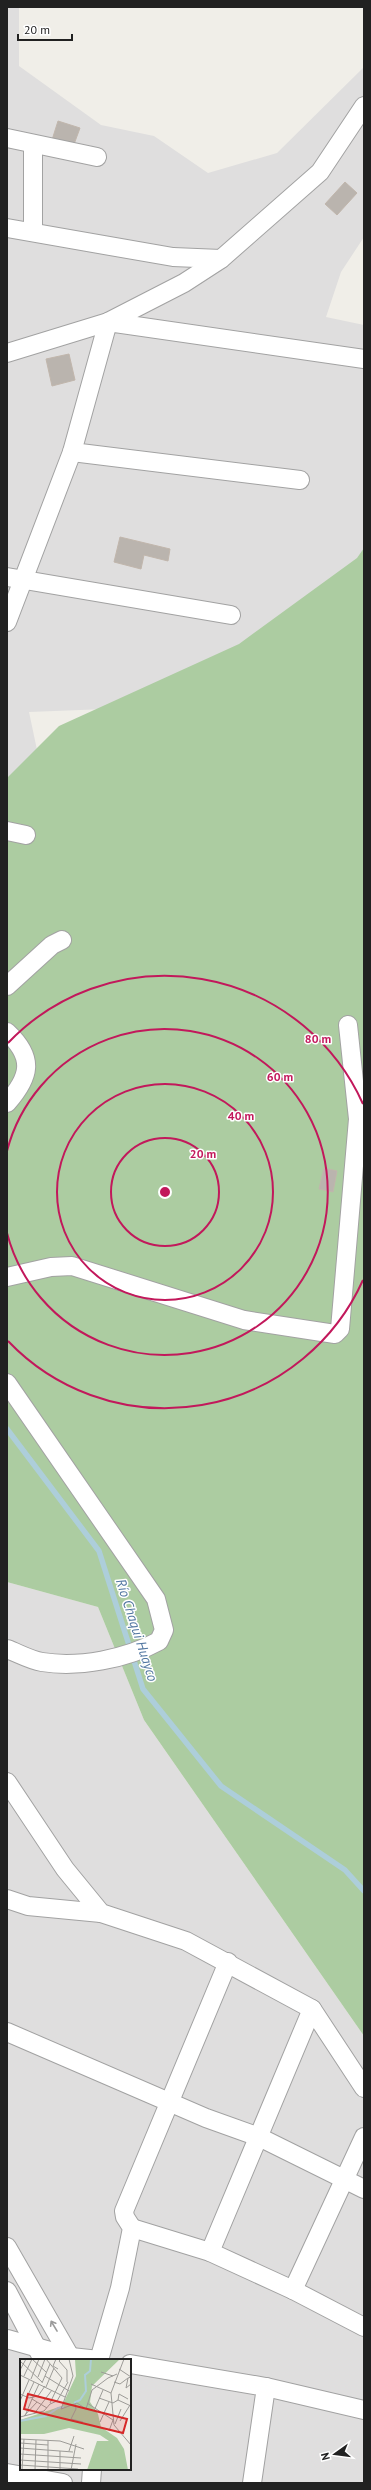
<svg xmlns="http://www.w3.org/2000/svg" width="371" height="2490" viewBox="0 0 371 2490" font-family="'PT Sans',sans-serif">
<rect width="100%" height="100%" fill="#f0eee8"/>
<g fill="#dfdede" fill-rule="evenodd">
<path d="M7 7H19V66L101 125 154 136 208 173 277 153 364 67V237L341 272 326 317 364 325V556L183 706 29 712 55 835 7 1479Z"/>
<path d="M7 1582 98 1607 144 1720 364 2036V2483H7ZM21 2360H130V2469H21Z"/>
</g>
<path fill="#accca1" d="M364 548V2036L144 1720 98 1607 7 1582V778L59 726 239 644 357 558Z"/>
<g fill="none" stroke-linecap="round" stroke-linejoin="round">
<path stroke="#adceda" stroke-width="5.5" d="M7 1429 99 1551 143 1689 221 1786 345 1870 364 1891"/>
</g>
<g fill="#bab4ae" stroke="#c1b6ac">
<path d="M58 121 80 128 73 147 52 140Z"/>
<path d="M345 182 357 193 337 215 325 204Z"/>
<path d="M69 354 75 380 52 386 46 359Z"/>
<path d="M120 537 170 549 168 561 144 555 141 569 114 562Z"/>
<path d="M324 1168 337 1171 333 1192 319 1189Z"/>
</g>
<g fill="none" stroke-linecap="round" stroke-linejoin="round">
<g stroke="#a2a2a2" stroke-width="20">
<g id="minor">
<path d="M7 138 97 157"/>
<path d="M7 228 173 257 221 259"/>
<path d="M33 232V144"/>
<path d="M7 353 108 322 184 283 221 259 320 172 364 106"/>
<path d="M72 452 300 480"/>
<path d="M7 577 231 615"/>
<path d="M7 622 72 452 108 322 364 359"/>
<path d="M7 831 26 835"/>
<path d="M7 986 52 945 62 940"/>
<path d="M7 1032C35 1058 30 1077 7 1103"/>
<path d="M7 1277 51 1267 72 1266 244 1320 335 1334 340 1329 358 1119 348 1025"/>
<path d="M7 1383 156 1599 164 1630 159 1641C126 1659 79 1668 42 1662 30 1660 18 1653 7 1649"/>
<path d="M7 1782 65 1869 101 1913 186 1941 312 2009 364 2088"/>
<path d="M7 1899 28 1906 101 1913"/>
<path d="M7 2032 206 2118 259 2137 364 2189"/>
<path d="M132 2228 210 2252 293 2290 364 2327"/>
<path d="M7 2247 72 2360"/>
<path d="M210 2252 312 2009"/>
<path d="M293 2290 364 2137"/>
<path d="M7 2291 40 2354"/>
<path d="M7 2339 71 2357 99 2360 120 2288 132 2228 125 2217 124 2211 228 1962"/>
<path d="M130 2364 266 2387 364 2410"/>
<path d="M7 2473 63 2483"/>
<path d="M91 2483 92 2469"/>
<path d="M252 2483 266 2387"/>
</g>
</g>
<use href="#minor" stroke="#fff" stroke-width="18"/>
</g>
<defs><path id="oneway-shaft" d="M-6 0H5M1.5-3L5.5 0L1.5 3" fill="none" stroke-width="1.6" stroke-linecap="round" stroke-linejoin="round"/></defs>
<use stroke="#9b9b9b" href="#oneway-shaft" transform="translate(54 2326) rotate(-121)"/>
<g fill="none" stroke="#c2185b" stroke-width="2">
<circle cx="165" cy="1192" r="54"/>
<circle cx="165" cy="1192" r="108"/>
<path d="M7 1151A163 163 0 1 1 7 1233"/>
<path d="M363 1280A217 217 0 0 1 8 1341M8 1043A217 217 0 0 1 363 1104"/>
</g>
<g text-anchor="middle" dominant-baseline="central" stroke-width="3" stroke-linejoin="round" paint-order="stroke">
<g font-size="14" font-style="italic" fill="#5277a1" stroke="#fff">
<text transform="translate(137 1630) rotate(72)">Río Chaqui Huayco</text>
</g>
</g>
<g transform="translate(20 2359)">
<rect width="111" height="111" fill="#f0eee8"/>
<path d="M55 0H100L72 27 70 43 78 55 81 68 97 79 104 90 108 111H67L77 82H89L80 76 49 69 24 75H0V61L42 47 56 17Z" fill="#accca1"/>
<path fill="none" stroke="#adceda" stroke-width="2" d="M54 44 60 41 66 32 65 16 70 12 71 0M0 62 26 57 38 49 44 48"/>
<path fill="none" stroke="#9d9c98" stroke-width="1" d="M12 0 26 13M26 0 42 19 30 44M36 0 33 7 38 10M41 0 39 2 47 11V23M49 0 53 17 41 50 57 44 66 50 72 31 88 19 97 15M104 0 91 34 94 66 111 86M0 2 22 23M99 10 111 18 108 19M0 11 6 0M81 13 93 17M0 16 45 38M4 17 12 0M25 17 49 32M18 18 25 0M11 20 19 0M94 23 100 25 108 19 106 29 111 25M22 24 30 5M19 25 12 40 27 49M71 25 91 34M26 28 34 9M0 35 9 39 18 37 25 27M7 38 14 23M79 39 93 44 98 41 111 47M98 41 99 35 108 40M0 42 9 21M67 44 93 61 89 72M55 45 56 50 51 60 63 63M74 52 83 31M14 55 32 31M4 57 24 52 30 45 37 42 48 23M5 57 12 40M0 58 4 57 17 43M100 62 110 46M80 63 89 43M95 65 101 50M0 80 40 82 64 90M0 84 28 86M0 89 53 93M49 92 54 77M0 95 61 99M0 101 61 105M0 106 58 110M2 111 4 80M15 111 16 81M28 111V81M40 111V92M51 111 56 85"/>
<path fill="#d62828" fill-opacity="0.15" stroke="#d62828" stroke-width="2" d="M8 35 107 60 103 74 4 50Z"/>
<rect width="111" height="111" fill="none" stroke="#212121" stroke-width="2"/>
</g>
<circle cx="165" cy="1192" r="6" fill="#c2185b" stroke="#fff" stroke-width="2"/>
<g font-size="12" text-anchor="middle" font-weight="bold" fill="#c2185b" stroke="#fff" stroke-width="3" stroke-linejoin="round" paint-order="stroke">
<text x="318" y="1043">80 m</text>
<text x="280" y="1081">60 m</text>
<text x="241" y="1120">40 m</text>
<text x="203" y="1158">20 m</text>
</g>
<rect width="371" height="2490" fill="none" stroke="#212121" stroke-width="16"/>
<g transform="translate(335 2454) rotate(256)" stroke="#ffffff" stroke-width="3" paint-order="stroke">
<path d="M0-3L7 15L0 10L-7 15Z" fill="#212121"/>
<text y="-6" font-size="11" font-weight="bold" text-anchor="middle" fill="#212121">N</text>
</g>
<path d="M18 34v6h54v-6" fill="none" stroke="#212121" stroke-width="2"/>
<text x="24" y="34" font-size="12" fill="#212121" stroke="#ffffff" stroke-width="3" paint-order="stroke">20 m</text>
</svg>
